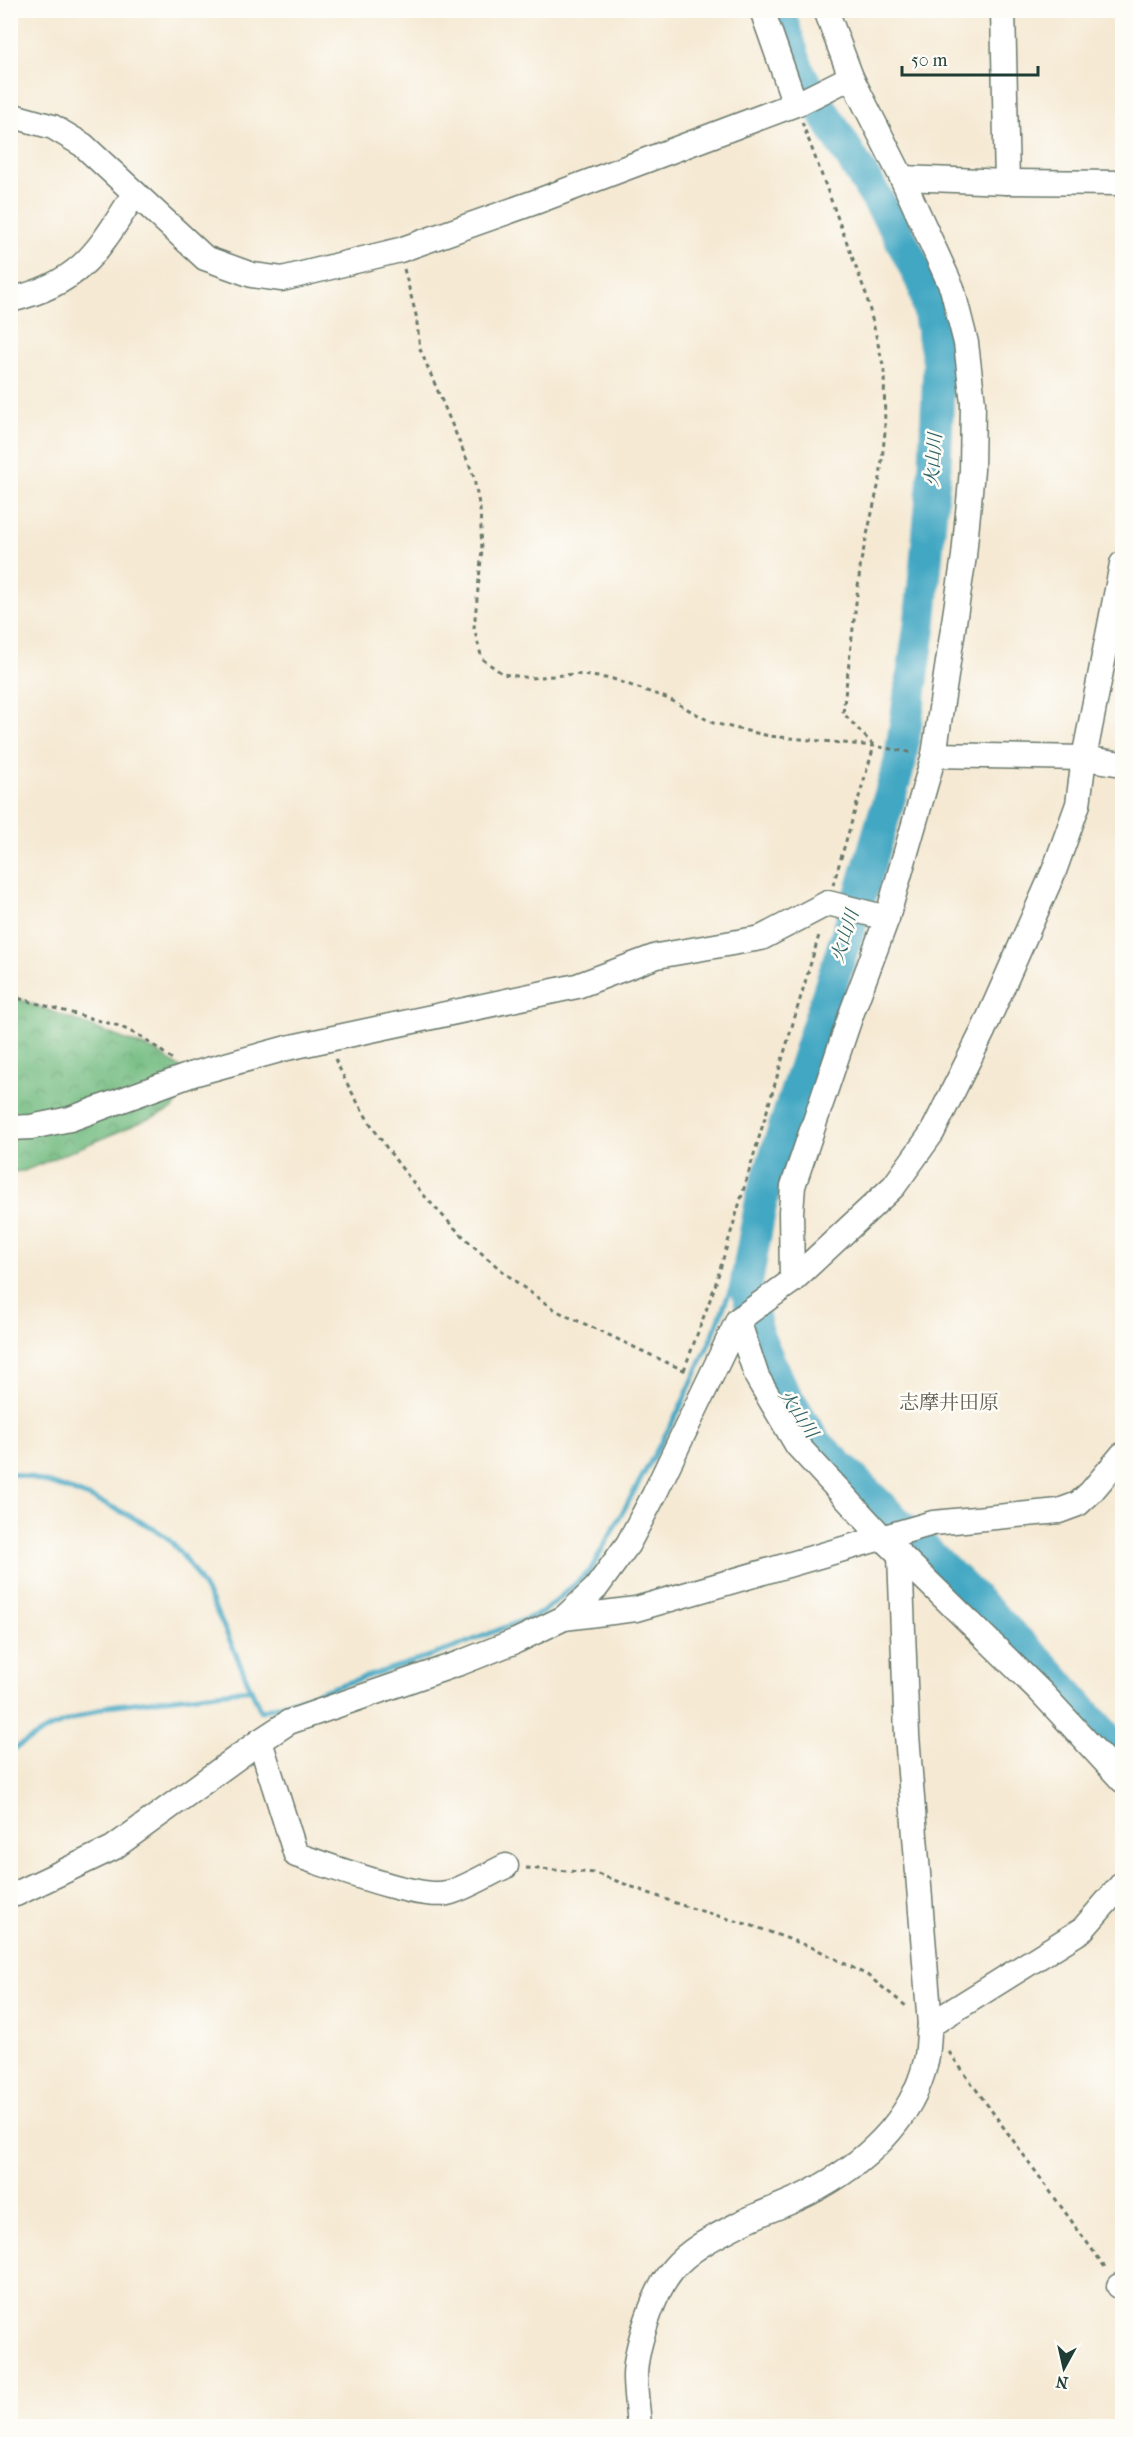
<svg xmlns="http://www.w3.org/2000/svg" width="1133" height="2437" viewBox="0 0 1133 2437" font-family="'IM FELL French Canon','Noto Serif JP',serif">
<defs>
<pattern id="forest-crowns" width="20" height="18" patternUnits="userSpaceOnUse" patternTransform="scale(1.5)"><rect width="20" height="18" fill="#72bb80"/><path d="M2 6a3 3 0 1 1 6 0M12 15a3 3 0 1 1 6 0" fill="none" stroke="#5d996a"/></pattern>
</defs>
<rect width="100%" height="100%" fill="#fdfcf7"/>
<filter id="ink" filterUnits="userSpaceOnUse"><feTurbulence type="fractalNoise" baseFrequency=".0167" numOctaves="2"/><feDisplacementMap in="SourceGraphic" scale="12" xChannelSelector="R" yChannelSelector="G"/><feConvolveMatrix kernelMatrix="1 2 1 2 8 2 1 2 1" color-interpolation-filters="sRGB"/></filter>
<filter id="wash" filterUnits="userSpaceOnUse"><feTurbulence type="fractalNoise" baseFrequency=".008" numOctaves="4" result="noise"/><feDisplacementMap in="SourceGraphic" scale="24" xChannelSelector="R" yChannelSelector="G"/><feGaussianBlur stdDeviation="1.35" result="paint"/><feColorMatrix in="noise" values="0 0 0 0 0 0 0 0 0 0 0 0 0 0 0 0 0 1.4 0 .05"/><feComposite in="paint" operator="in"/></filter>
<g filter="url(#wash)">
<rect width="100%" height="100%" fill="#f5e9d3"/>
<path fill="url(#forest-crowns)" stroke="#487c5a" stroke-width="1.5" d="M11 996 155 1051 182 1069 187 1087 173 1109 24 1171 11 1172Z"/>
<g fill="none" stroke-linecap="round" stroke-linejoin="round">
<g stroke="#43a7c3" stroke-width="5">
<path d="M10 1473C56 1483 102 1500 143 1523 151 1528 161 1532 167 1538 212 1583 234 1655 261 1711L448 1650 543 1612 590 1571 679 1410 712 1337 735 1278 751 1248"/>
<path d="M10 1751 50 1728 108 1706 250 1689"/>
</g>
<path stroke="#43a7c3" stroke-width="33" d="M778 10 799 73 897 231 924 286 939 363 935 465 920 625 900 762 864 883 762 1197 746 1285 758 1336 780 1387 814 1441 1043 1666 1122 1755"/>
</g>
</g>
<g filter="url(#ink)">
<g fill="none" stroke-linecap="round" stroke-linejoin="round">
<g stroke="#6a796c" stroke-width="27">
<g id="minor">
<path d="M762 10 795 104"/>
<path d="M1003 10 1007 182"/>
<path d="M10 115 53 127 83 145 205 258 252 275 282 279 400 250 538 201 801 102 851 77"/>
<path d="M902 178 1007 182 1122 183"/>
<path d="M10 300C82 283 98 251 135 193"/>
<path d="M934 755 1084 758 1122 764"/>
<path d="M10 1128 31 1127 70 1119 193 1074 287 1048 577 986 657 956 761 938 828 903 887 918"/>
<path d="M792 1281 791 1212 793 1186 852 1012 887 918 934 755 964 556 972 470 973 403 966 343 952 288 902 178 851 77 826 10"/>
<path d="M738 1320 757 1377 797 1445 882 1537 1040 1691 1122 1780"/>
<path d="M564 1618 596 1588 628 1544 654 1495 738 1320 792 1281 894 1186 932 1133 983 1031 1054 871 1078 804 1084 758 1122 564"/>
<path d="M260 1741 296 1855C328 1865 417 1900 447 1893 463 1890 490 1873 506 1866"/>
<path d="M16 1894 113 1848 260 1741 289 1722 460 1663 516 1641 564 1618 636 1609 933 1523 1059 1511 1078 1504 1091 1492 1122 1455"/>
<path d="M930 2025 1082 1930 1122 1884"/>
<path d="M1119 2286H1122"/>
<path d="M639 2426C638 2410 635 2393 635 2377 635 2348 654 2292 672 2270 690 2248 718 2235 743 2222 765 2211 788 2204 809 2193 863 2165 912 2122 926 2061 929 2049 928 2036 930 2025L907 1735 900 1555"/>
</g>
</g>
<g stroke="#6a796c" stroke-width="3" stroke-dasharray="4.5 4.5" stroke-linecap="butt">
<path d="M802 122 866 294 884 369 885 432 880 478 861 561 843 713 874 746"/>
<path d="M404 269 416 315 420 349 473 474 480 509 482 550 474 628 482 659 503 674 530 678 575 674 613 679 669 699 713 723 769 736 874 746 914 753"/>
<path d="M833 885 874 746"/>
<path d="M10 996 119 1026 144 1038 172 1059"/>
<path d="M335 1059C382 1160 459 1245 551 1307 564 1316 581 1322 596 1329 626 1343 656 1358 686 1371"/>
<path d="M684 1370 715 1286 820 932"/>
<path d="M526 1868 595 1873 681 1905 756 1927 816 1949 867 1975 906 2006"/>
<path d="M949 2052 1107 2270"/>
</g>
<use href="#minor" stroke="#fff" stroke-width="24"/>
</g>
</g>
<g text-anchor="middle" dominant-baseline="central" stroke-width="5" stroke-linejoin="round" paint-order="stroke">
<g font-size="18" font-style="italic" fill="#2c6266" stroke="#fdfcf7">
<text transform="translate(934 460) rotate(-86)">火山川</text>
<text transform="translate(845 936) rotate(-72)">火山川</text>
<text transform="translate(798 1414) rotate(56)">火山川</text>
</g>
<g font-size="20" fill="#615d52" stroke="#fdfcf7">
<text x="949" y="1402">志摩井田原</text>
</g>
</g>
<rect width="1133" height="2437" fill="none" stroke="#fdfcf7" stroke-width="36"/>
<g transform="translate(1064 2368) rotate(188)" stroke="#fdfcf7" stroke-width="4.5" paint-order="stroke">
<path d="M0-4.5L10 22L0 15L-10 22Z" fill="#1f3d34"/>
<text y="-9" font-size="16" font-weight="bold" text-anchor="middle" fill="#1f3d34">N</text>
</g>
<path d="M902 66v9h136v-9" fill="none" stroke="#1f3d34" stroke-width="3"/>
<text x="911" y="66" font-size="18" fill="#1f3d34" stroke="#fdfcf7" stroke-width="4.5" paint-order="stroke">50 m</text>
</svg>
